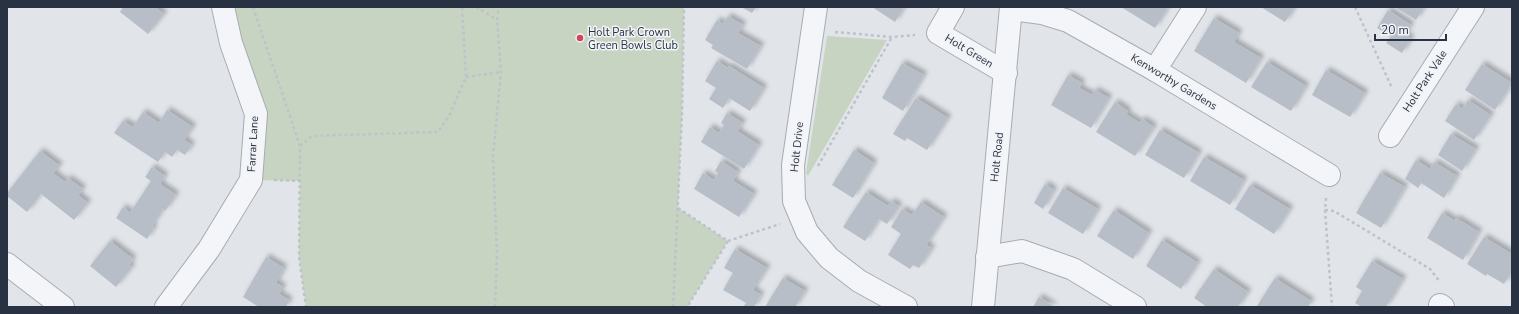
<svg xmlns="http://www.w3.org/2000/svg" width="1519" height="314" viewBox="0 0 1519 314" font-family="'Nunito Sans',sans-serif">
<defs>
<filter id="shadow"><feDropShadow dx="3.5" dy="-3.5" stdDeviation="2" flood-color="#0004"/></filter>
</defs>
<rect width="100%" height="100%" fill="#e1e5ea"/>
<g fill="#c7d4c2">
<path d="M223 7H684L682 114 678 208 728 241 687 307H306L299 257 300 181 251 180 256 114Z"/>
<path d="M827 36 887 40 808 176 806 173Z"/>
</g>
<g fill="#b8bec7" filter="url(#shadow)">
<path d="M123 7H155L164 14 148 34 120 12Z"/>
<path d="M741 7H756L752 13Z"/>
<path d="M872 7H904L895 22Z"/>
<path d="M1121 7H1168L1155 28Z"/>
<path d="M1261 7H1295L1285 22Z"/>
<path d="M1395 7H1424L1416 20Z"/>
<path d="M1388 10 1411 25 1405 34 1411 39 1402 53 1386 43 1391 36 1377 28Z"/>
<path d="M728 16 743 25 738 33 761 46 747 69 711 48 713 45 705 40 717 20 723 24Z"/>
<path d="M1214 18 1239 33 1234 42 1261 58 1246 83 1194 51Z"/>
<path d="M717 61 728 68 729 66 764 88 750 111 729 98 723 108 709 99 716 88 705 81Z"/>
<path d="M1267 62 1306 86 1291 111 1251 87Z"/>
<path d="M902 63 924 75 903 111 882 98Z"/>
<path d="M1482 64 1512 83 1495 110 1465 90Z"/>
<path d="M1326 70 1365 93 1350 117 1312 95Z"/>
<path d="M1068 75 1082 83 1079 88 1092 95 1095 90 1109 98 1091 128 1051 105Z"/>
<path d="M916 98 948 118 927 150 907 138 905 141 893 134Z"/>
<path d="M1468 100 1491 115 1474 140 1445 121 1456 104 1462 109Z"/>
<path d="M1115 102 1128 111 1126 114 1132 118 1140 123 1142 119 1154 127 1135 156 1096 132Z"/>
<path d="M167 110 193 127 184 140 192 145 185 155 177 150 172 157 165 152 158 162 114 133 123 121 133 127 143 112 159 123Z"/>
<path d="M727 113 743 123 737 131 759 145 744 169 701 142 710 127 719 133 724 125 721 123Z"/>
<path d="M1160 130 1199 153 1184 178 1145 155Z"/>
<path d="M1451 134 1476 149 1462 171 1438 155Z"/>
<path d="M854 150 874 163 853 198 832 185Z"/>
<path d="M40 151 60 166 53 173 65 182 68 178 83 189 78 195 88 203 74 220 41 194 27 212 7 196V193Z"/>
<path d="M1204 157 1244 180 1230 205 1190 181Z"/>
<path d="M1416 160 1430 169 1434 162 1457 176 1444 198 1421 183 1418 188 1405 179Z"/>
<path d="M721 161 738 172 733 181 754 194 739 217 694 189 703 173 714 180 718 173 715 171Z"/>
<path d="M152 167 165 176 160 184 176 195 165 211 163 209 152 226 154 228 147 239 116 218 123 207 130 213 151 181 145 177Z"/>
<path d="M1380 173 1405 187 1381 228 1356 213Z"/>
<path d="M1045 184 1054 190 1043 209 1034 203Z"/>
<path d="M1250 185 1290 209 1274 234 1235 209Z"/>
<path d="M1063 188 1098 209 1083 234 1048 213Z"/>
<path d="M866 192 888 206 891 201 899 206 887 224 879 219 865 241 843 227Z"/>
<path d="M921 202 944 217 926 245 932 248 919 268 913 265 910 269 888 255 901 234 891 227 902 209 912 215Z"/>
<path d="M1114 210 1149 233 1133 259 1097 236Z"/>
<path d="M1442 213 1455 221 1456 218 1479 232 1463 260 1427 238Z"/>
<path d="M1484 237 1512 254V271L1504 284 1487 274 1486 276 1467 264Z"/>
<path d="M1162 240 1198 263 1181 289 1146 266Z"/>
<path d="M110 241 133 259 129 265 132 267 116 287 90 266Z"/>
<path d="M735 249 767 268 753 290 761 295 754 307H743L746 303 723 290 733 273 724 268Z"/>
<path d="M266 257 284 268 276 283 283 287 279 294 289 300 286 307H259L243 297Z"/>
<path d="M1372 261 1403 279 1386 307H1362L1355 303 1362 291 1356 287Z"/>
<path d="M1214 269 1248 292 1238 307H1207L1194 298Z"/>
<path d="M783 278 805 291 795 307H765Z"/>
<path d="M1275 278 1311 301 1308 307H1259L1257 306Z"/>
<path d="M1039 297 1055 307H1033Z"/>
</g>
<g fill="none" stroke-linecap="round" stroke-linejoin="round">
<g stroke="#a6acb4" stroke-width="24">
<g id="minor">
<path d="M816 7 793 165 794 201 807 232 829 258 859 281 906 307"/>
<path d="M953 7 938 33 1006 73"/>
<path d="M1011 9 1042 13 1068 21 1155 70 1329 175"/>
<path d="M1155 70 1195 7"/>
<path d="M1390 136 1473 7"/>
<path d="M987 257 1022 251 1073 269 1135 307"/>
<path d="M7 264 63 307"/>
<path d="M1440 305 1443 307"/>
<path d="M166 307 209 249 251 180 256 114 231 43 223 7"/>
<path d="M983 307 1011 7"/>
</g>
</g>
<g stroke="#bfc2c9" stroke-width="2.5" stroke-dasharray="3 3" stroke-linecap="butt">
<path d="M253 7 300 146 299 257 306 307"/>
<path d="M476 7 497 20"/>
<path d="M1355 7 1392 88"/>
<path d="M835 32 892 37 915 35"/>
<path d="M466 77 501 72"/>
<path d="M300 146 312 136 438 132 449 116 466 77 462 7"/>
<path d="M818 166 892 37"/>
<path d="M274 180 300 181"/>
<path d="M1326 198 1325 210 1332 307"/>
<path d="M678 208 728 241 687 307"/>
<path d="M1325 210 1334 211 1430 269 1440 282"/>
<path d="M728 241 780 224"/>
<path d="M495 307 497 254 493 157 501 72 497 20 499 7"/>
<path d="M673 307 682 114 684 7"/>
</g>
<use href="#minor" stroke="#f4f5f8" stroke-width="22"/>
</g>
<circle fill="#d0455a" stroke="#f1f3f7" stroke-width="1.5" cx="580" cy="38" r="4"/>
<g text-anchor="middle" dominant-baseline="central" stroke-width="3" stroke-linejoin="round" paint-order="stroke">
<g font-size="11" fill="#293242" stroke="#f1f3f7" text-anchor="start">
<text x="588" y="32">Holt Park Crown<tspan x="588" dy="13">Green Bowls Club</tspan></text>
</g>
<g font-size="11" fill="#293242" stroke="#f1f3f7">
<text transform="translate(969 51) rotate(31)">Holt Green</text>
<text transform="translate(1425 81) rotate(-57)">Holt Park Vale</text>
<text transform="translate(1174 82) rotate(31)">Kenworthy Gardens</text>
<text transform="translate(253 144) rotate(-87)">Farrar Lane</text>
<text transform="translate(797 147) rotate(-84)">Holt Drive</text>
<text transform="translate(997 157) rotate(-84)">Holt Road</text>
</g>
</g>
<rect width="1519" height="314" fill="none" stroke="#293242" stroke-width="16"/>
<path d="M1375 34v6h71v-6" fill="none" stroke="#293242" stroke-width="2"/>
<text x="1381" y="34" font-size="12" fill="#293242" stroke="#f1f3f7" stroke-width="3" paint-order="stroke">20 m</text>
</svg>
